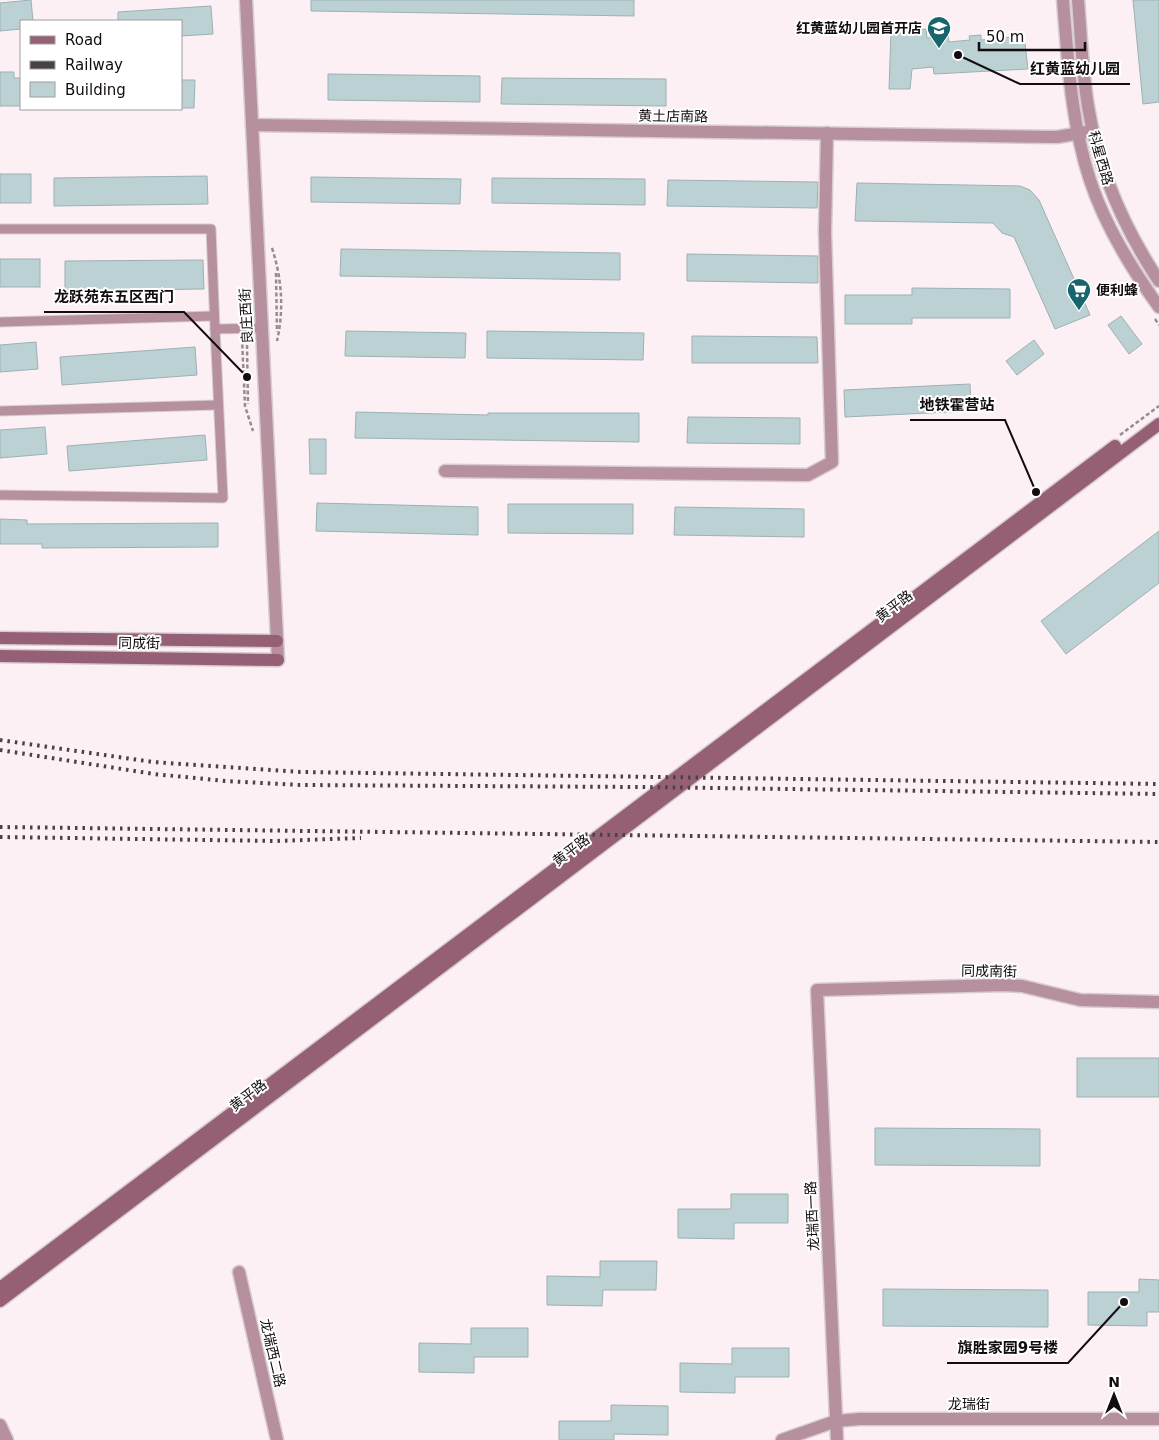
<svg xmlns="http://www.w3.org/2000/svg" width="1159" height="1440" viewBox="0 0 1159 1440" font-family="'DejaVu Sans','Noto Sans SC',sans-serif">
<rect width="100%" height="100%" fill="#fcf0f5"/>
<g fill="#bbd1d4" stroke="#9cb1b4">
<path d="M31 0 33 21H21V29L0 31V3Z"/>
<path d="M311 0H634V16L311 11Z"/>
<path d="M1133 0H1159V102L1143 104Z"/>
<path d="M211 6 213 34 181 36V21H118V12Z"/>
<path d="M926 29 927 38 948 36 949 42 970 40 969 36 981 35V40L1012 37 1013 44 1025 43 1028 69 934 74 933 67 912 69 910 89H889L891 32Z"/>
<path d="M0 72H14V78H21V106H0Z"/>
<path d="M328 74 480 76V102L328 100Z"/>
<path d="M502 78 666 79V106L501 104Z"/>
<path d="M181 80H195L194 108H181Z"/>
<rect x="0" y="174" width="31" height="29"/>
<path d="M207 176 208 204 54 206V178Z"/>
<path d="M311 177 461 179 460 204 311 202Z"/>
<path d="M492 178 645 179V205L492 203Z"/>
<path d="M668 180 818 182 817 208 667 206Z"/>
<path d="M857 183 1020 186 1030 190 1039 200 1090 315 1055 329 1014 237 1002 233 993 223 855 221Z"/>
<path d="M341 249 620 253V280L340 276Z"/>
<path d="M687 254 818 256V283L687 281Z"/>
<rect x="0" y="259" width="40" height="28"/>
<path d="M203 260 204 289 65 291V261Z"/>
<path d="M912 288 1010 289V318H912V324H845V295H912Z"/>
<path d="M1121 316 1142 344 1129 354 1108 325Z"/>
<path d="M346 331 466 333 465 358 345 356Z"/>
<path d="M487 331 644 333 643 360 487 358Z"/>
<path d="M692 336 817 337 818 363H692Z"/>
<path d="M1034 340 1044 354 1017 375 1006 361Z"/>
<path d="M36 342 38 369 0 372V345Z"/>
<path d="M195 347 197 375 62 385 60 357Z"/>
<path d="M970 384 971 411 845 417 844 390Z"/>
<path d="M356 412 488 415V413H639V442L355 438Z"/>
<path d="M688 417 800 418V444L687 443Z"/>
<path d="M45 427 47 454 0 458V430Z"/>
<path d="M205 435 207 460 69 471 67 446Z"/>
<path d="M309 439H326V474H310Z"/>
<path d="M317 503 478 507V535L316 531Z"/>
<path d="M508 504H633V534L508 533Z"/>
<path d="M675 507 804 509V537L674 535Z"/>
<path d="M0 519 27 520V524L218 523V547L42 548V544H0Z"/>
<path d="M1159 531V583L1066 654 1041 621Z"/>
<rect x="1077" y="1058" width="82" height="39"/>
<path d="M875 1128 1040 1129V1166L875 1165Z"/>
<path d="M731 1194H788V1223H734V1239L678 1238V1209H731Z"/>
<path d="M600 1261H657L656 1290H603L602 1306 547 1305V1276L600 1277Z"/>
<path d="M1139 1279 1159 1280V1312H1147V1326L1088 1325V1292H1139Z"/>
<path d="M883 1289 1048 1290V1327L883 1326Z"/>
<path d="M471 1328H528V1357H474V1373L419 1372V1343L471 1344Z"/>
<path d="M732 1348H789V1377H735V1393L680 1392V1363L732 1364Z"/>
<path d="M611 1405 668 1406V1435L614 1434V1440H559V1421H611Z"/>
</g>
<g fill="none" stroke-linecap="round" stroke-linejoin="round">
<g stroke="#d7ccd0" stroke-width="11">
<g id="service">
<path d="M0 229H211L215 329 262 328"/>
<path d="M0 322 214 316"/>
<path d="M0 411 218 405"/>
<path d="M0 495 223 498 215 329"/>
</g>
</g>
<g stroke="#d7ccd0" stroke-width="15">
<g id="minor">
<path d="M445 471 808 475 832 462 825 232 827 133"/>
<path d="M239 1272 277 1440"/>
<path d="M0 1425 7 1440"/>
<path d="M782 1440 836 1421 860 1419H1159"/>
<path d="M837 1440 817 990 1003 985 1022 986 1080 1000 1159 1002"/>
</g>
</g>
<g stroke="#d7ccd0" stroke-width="15">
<g id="tertiary">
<path d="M246 0 278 660"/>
<path d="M1063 0C1068 61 1071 122 1090 180 1105 226 1131 268 1159 307"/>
<path d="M1078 0C1081 35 1082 71 1088 106 1098 169 1124 228 1159 281"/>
<path d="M252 125 1057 137 1093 131"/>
</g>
</g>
<g stroke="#d7ccd0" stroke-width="15">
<g id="secondary">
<path d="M0 638 277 641"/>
<path d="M0 656 278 660"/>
<path d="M0 1288 1115 446"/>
<path d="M0 1301 1159 424"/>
</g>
</g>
<g stroke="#958c8f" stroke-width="2.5" stroke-dasharray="4 2.5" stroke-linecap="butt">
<path d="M272 248C282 279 284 310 277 341"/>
<path d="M276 273 277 332"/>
<path d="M1155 319 1159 325"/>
<path d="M242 338 245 406 253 431"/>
<path d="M247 345 248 404"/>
<path d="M1120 435 1159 406"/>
</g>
<use href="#service" stroke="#b6909f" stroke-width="9"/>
<use href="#minor" stroke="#b6909f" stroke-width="12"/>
<use href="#tertiary" stroke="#b6909f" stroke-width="12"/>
<use href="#secondary" stroke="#956076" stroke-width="12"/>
<g stroke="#494244" stroke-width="4" stroke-dasharray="2.5 5" stroke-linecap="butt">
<path d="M0 740 153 762 300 772 1159 784"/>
<path d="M0 750 154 774 225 781 300 785 641 787 1159 794"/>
<path d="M0 827 1159 842"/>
<path d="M0 837 276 841 361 838"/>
</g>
</g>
<defs>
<g id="school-pin" transform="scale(1.25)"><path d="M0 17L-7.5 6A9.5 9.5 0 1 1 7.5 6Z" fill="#18656e" stroke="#fff"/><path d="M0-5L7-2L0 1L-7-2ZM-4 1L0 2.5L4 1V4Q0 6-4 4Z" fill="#fff"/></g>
<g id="supermarket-pin" transform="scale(1.25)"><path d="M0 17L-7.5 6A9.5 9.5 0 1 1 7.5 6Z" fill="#18656e" stroke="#fff"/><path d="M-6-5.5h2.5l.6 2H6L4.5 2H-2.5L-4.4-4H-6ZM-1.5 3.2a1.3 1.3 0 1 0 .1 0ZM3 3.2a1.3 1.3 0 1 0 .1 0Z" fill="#fff"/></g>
</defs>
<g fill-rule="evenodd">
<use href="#school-pin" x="939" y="28"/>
<use href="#supermarket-pin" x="1079" y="290"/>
</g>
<g text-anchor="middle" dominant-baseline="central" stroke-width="4" stroke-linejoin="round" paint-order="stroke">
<g font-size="14" font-weight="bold" fill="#120c0e" stroke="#fff" text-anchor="end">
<text x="922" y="28">红黄蓝幼儿园首开店</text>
<text x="1096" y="290" text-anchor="start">便利蜂</text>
</g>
<g font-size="14" fill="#120c0e" stroke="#fff">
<text transform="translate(673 116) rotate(1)">黄土店南路</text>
<text transform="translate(1101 158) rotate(74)">科星西路</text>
<text transform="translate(246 316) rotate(-93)">良庄西街</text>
<text transform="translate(894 606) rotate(-37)">黄平路</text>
<text transform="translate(139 643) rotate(1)">同成街</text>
<text transform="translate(571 850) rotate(-37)">黄平路</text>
<text transform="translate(989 971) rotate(1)">同成南街</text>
<text transform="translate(248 1095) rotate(-37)">黄平路</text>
<text transform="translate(812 1216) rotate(-93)">龙瑞西一路</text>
<text transform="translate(273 1353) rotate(77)">龙瑞西二路</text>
<text x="969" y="1404">龙瑞街</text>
</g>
</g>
<path fill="none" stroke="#120c0e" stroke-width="2" d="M958 55L1020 84H1130M247 377L184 312H44M1036 492L1005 420H910M1124 1302L1068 1363H947"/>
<g fill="#120c0e" stroke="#fff" stroke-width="2">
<circle cx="958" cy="55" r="5"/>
<circle cx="247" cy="377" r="5"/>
<circle cx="1036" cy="492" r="5"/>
<circle cx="1124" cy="1302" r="5"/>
</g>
<g font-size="15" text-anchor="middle" font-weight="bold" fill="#120c0e" stroke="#fff" stroke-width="4" stroke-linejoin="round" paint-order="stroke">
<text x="1075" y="74">红黄蓝幼儿园</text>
<text x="114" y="302">龙跃苑东五区西门</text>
<text x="957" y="410">地铁霍营站</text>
<text x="1008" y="1353">旗胜家园9号楼</text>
</g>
<rect x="20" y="20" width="162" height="90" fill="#ffffff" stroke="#a09e9f"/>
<rect x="30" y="36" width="25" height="8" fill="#956076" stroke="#a09e9f"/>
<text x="65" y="45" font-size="15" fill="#120c0e">Road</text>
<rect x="30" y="61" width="25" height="8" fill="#494244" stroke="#a09e9f"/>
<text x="65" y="70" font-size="15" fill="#120c0e">Railway</text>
<rect x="30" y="82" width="25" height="15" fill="#bbd1d4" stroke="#a09e9f"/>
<text x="65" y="95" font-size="15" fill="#120c0e">Building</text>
<g transform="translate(1114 1395)" stroke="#ffffff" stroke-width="4" paint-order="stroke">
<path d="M0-4L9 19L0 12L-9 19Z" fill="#120c0e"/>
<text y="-8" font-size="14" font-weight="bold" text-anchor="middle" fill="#120c0e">N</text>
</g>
<path d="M979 42v8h106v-8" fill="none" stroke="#120c0e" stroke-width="2.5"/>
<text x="986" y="42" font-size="15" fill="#120c0e" stroke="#ffffff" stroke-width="4" paint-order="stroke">50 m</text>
</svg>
